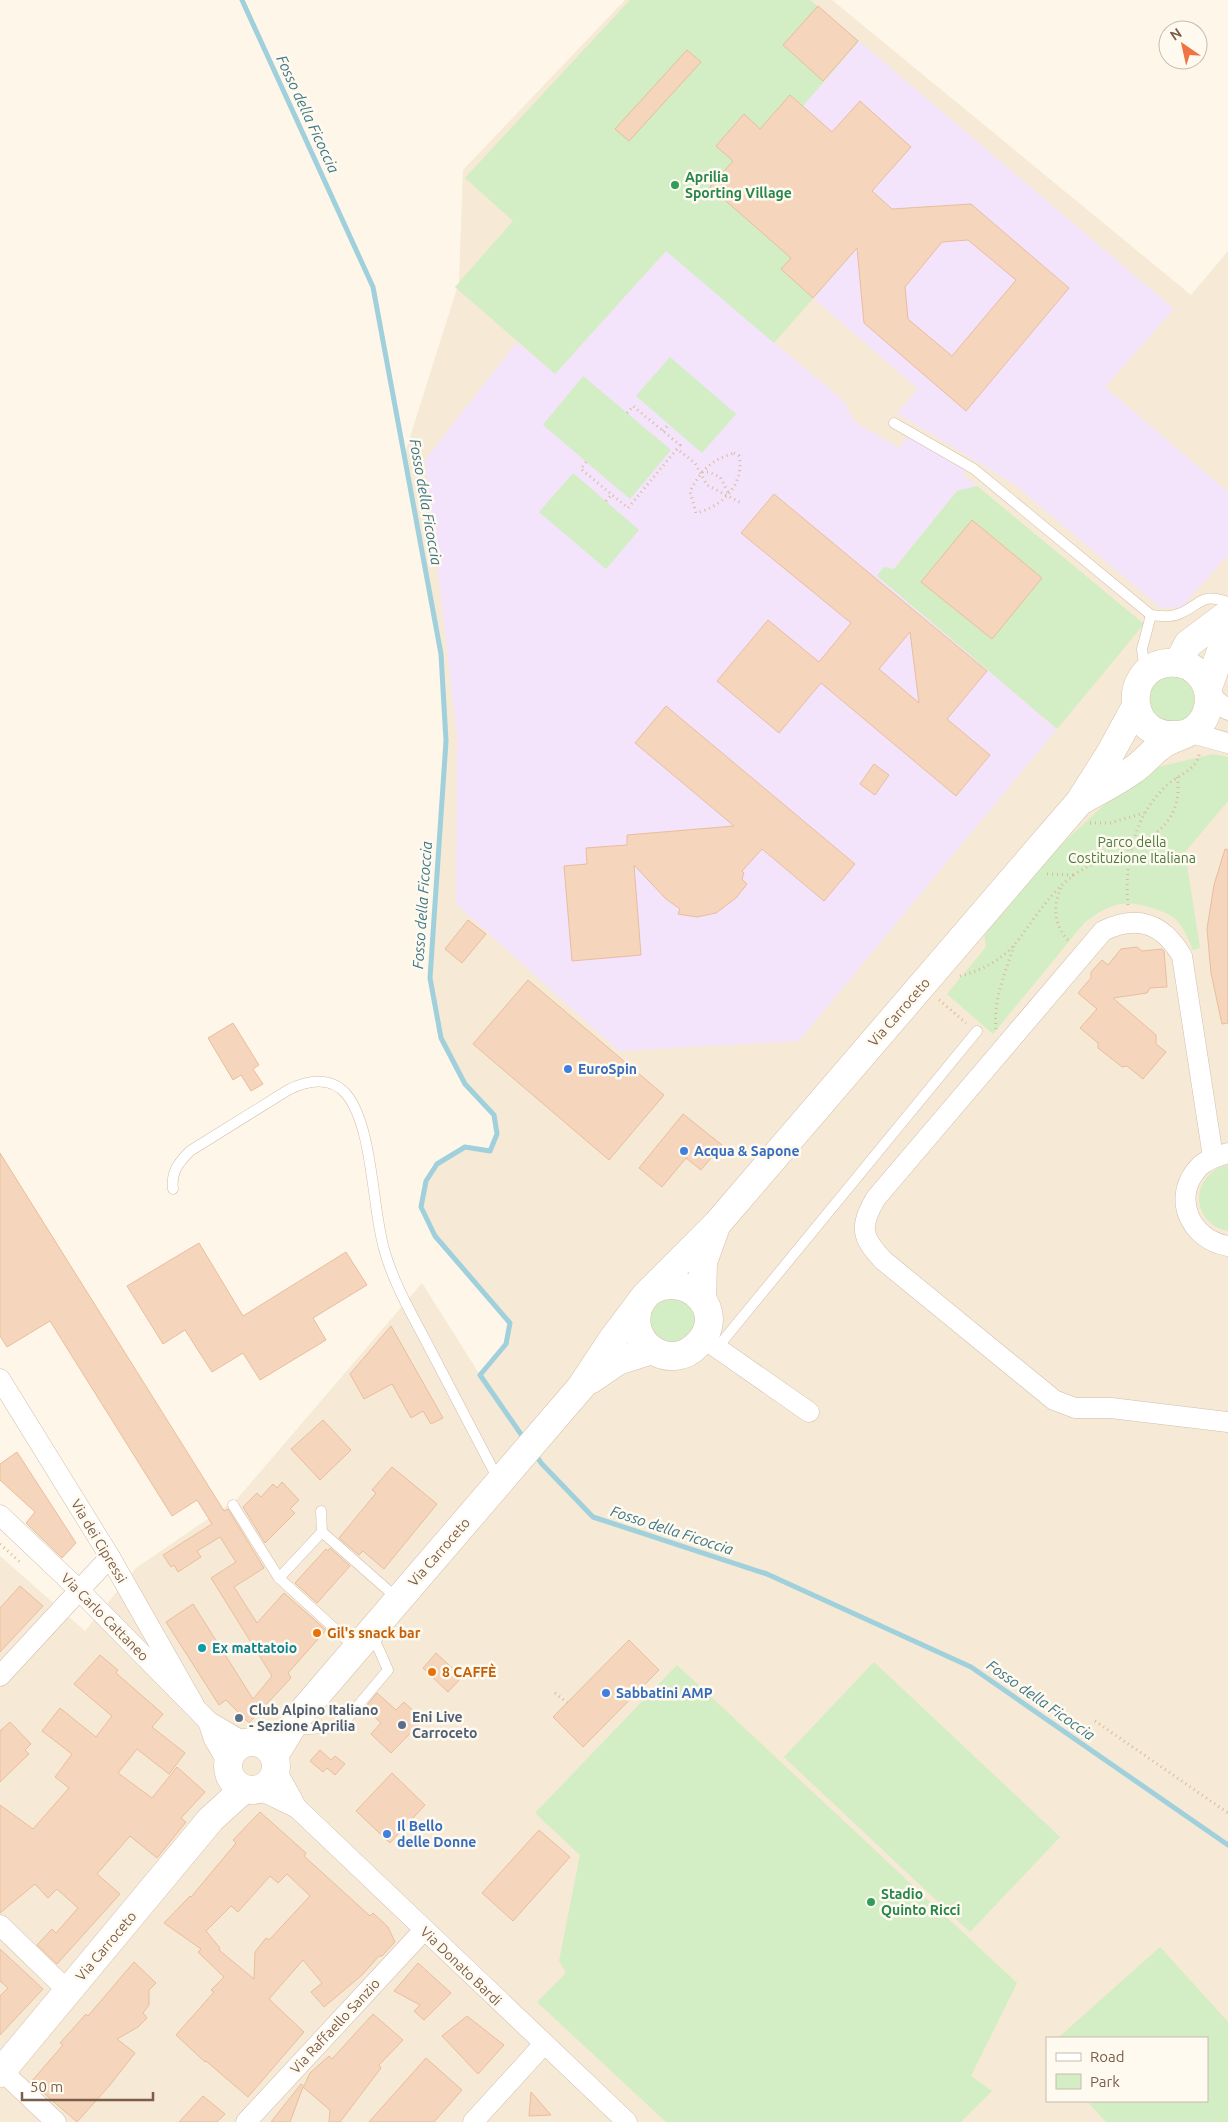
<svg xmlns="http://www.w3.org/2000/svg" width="1228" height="2122" viewBox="0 0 1228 2122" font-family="Ubuntu,sans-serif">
<rect width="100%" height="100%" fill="#fef6e8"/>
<path fill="#f6e9d5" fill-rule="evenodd" d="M625 0H832L1191 295 1228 251V2122H0V1556L85 1631 136 1568 237 1499 422 1283 480 1375 506 1344 510 1323 435 1236 421 1207 426 1181 437 1164 465 1147 490 1151 497 1134 494 1115 465 1084 441 1038 430 978 446 741 441 654 404 456 459 282 463 170ZM1047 2038H1207V2101H1047Z"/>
<g fill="#f3e4fb">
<path d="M859 41 1174 309 1105 387 1228 492V555L1182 607 1161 608 1015 485 897 413 918 389 813 298 892 209 872 191 832 132 803 106Z"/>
<path d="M666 251 844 401 854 421 899 448 908 436 965 470 963 475 977 486 957 491 894 569 884 567 877 576 1057 729 799 1041 619 1051 456 904 457 736 425 460 517 342 555 374Z"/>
</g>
<g fill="#d3edc4">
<path d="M630 0H810L859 41 803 106 832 132 860 101 911 147 872 191 892 209 774 343 666 251 555 374 455 287 513 221 465 178Z"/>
<path d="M670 357 736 414 702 453 636 396Z"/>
<path d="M583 376 671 450 630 499 543 425Z"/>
<path d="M573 473 639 530 606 569 539 512Z"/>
<path d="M977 486 1144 624 1057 729 877 576 884 567 894 569 957 491Z"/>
<path d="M1187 665 1204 718 1151 730 1146 674Z"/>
<path d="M1213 754 1228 757V801L1185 852 1200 948 1193 950C1188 938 1183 925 1173 917 1168 913 1158 910 1152 908 1123 898 1107 905 1084 923L993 1034 947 994 986 947 984 932 1060 846 1107 802 1158 767Z"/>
<path d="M1228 1165V1231C1189 1223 1190 1174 1228 1165Z"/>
<path d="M680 1296 697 1314 695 1330 675 1344C648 1338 643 1325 656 1301Z"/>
<path d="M874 1662 1060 1837 970 1932 784 1757Z"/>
<path d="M677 1665 1017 1983 971 2076 992 2091 961 2122H666L537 2002 566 1973 559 1961 580 1855 535 1813Z"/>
<path d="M1160 1947 1228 2022V2122H1106L1087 2101H1207V2038H1058Z"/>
</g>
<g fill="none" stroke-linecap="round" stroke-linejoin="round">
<g stroke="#9fd0dc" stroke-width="5">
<path d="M242 0 373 287 441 654 446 741 430 978 441 1038 465 1084 494 1115 497 1134 490 1151 465 1147 437 1164 426 1181 421 1207 435 1236 510 1323 506 1344 480 1375 525 1440"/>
<path d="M534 1453 542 1464 593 1517 767 1574 971 1667 1228 1845"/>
</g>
</g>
<g fill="#f5d6bd" stroke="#e9bd9c" fill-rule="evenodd">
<path d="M818 6 858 41 823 81 783 45Z"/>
<path d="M687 50 701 62 629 141 615 129Z"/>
<path d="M790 95 832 132 860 101 911 147 872 191 892 209 971 204 1069 288 966 411 864 323 857 248 813 298 781 269 791 258 710 187 733 161 716 146 744 114 760 129ZM968 240 1016 280 952 356 908 319 905 287 942 242Z"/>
<path d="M774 494 987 671 947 719 990 755 956 796 821 683 779 733 717 681 768 620 819 662 851 623 741 533ZM910 632 919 703 879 669Z"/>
<path d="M972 520 1042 578 992 639 921 582Z"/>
<path d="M666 706 855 864 824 901 762 849 742 871 744 873 742 879 747 884 736 898 716 913 697 917 678 914 680 909 666 899 634 865 641 955 572 961 564 866 587 864 586 848 627 845V835L734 826 635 743Z"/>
<path d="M874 764 889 775 875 795 860 784Z"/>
<path d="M1225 849 1228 850V1023L1222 1024 1211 973 1207 929 1214 885Z"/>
<path d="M468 920 486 934 462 963 445 949Z"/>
<path d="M1137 947 1142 951 1162 949 1164 951 1167 987 1150 988 1147 993 1113 998 1156 1035V1044L1166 1052 1143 1079 1127 1066 1122 1067 1098 1048V1043L1080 1028 1097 1009 1078 993 1091 978V972L1102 960 1108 965 1121 949Z"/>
<path d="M528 980 664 1095 609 1160 473 1044Z"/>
<path d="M233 1023 259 1065 253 1069 263 1084 251 1091 241 1075 233 1080 208 1038Z"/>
<path d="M683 1114 722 1145 701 1170 686 1158 662 1187 639 1168Z"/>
<path d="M0 1153 224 1511 228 1509 264 1568 234 1587 257 1623 284 1593 326 1630 288 1673 291 1678 249 1723 226 1700 219 1705 166 1622 193 1604 253 1699 272 1676 211 1578 236 1562 220 1537 197 1551 201 1557 178 1572 174 1565 171 1567 163 1555 212 1524 197 1500 172 1516 50 1321 7 1347 0 1336Z"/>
<path d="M199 1243 243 1316 346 1252 367 1285 313 1318 326 1340 260 1380 243 1353 212 1372 185 1330 163 1344 127 1286Z"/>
<path d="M391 1326 443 1418 431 1424 423 1411 411 1418 392 1384 364 1399 350 1374Z"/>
<path d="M323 1420 351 1450 320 1480 291 1449Z"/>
<path d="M17 1452 76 1543 62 1558 26 1523 35 1512 0 1480V1464Z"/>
<path d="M392 1467 437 1504 384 1569 363 1551 359 1555 339 1538 376 1493 372 1490Z"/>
<path d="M282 1482 299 1500 290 1509 295 1513 265 1543 243 1507 257 1493 261 1497 273 1484 277 1488Z"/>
<path d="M330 1548 350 1566 317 1603 295 1583 326 1549 328 1551Z"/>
<path d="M20 1586 43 1606 0 1652V1608Z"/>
<path d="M629 1640 659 1670 583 1747 553 1717Z"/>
<path d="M436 1653 462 1677 448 1692 423 1668Z"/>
<path d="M100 1655 118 1670 116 1673 163 1714 152 1727 185 1753 169 1774 137 1749 118 1773 152 1798 177 1767 205 1792 181 1818 186 1822 157 1858 130 1836 97 1874 120 1894 57 1964 37 1945 52 1929 56 1933 78 1908 57 1889 48 1898 35 1884 0 1913V1805L33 1829 69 1788 55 1777 72 1754 42 1731 60 1708 96 1737 112 1716 74 1684Z"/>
<path d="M377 1693 396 1710 404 1702 423 1720 391 1753 371 1734 381 1723 365 1708Z"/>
<path d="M10 1722 31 1744 25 1750 29 1754 0 1782V1731Z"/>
<path d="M320 1750 331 1760 335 1756 345 1764 335 1775 327 1768 323 1772 310 1761Z"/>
<path d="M392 1773 425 1805 390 1843 356 1811Z"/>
<path d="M260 1812 306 1853 304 1856 370 1916 373 1913 388 1927 395 1942 382 1956H379L362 1975 324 2007 311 1992 322 1983 303 1960 269 1999 304 2032 248 2097 206 2061 205 2062 176 2035 214 1992 211 1990 224 1977 198 1952 201 1949 164 1923 190 1896 191 1897 236 1843 233 1840ZM287 1874 310 1896 269 1940 266 1938 255 1952 254 1979 219 1950 220 1948 206 1931 231 1906 238 1912 270 1876 278 1883Z"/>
<path d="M539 1830 570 1857 513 1921 482 1893Z"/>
<path d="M0 1949 43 1989 0 2035V1996L8 1988 0 1981Z"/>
<path d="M134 1962 156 1983 149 1990V2005L143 2013 147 2018 138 2027 117 2039 135 2053 110 2085 77 2122 31 2082 63 2045 60 2043 86 2014 88 2016Z"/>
<path d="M418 1963 451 1993 424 2020 414 2011 420 2005 394 1991Z"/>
<path d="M373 2014 403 2040 379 2065 381 2068 340 2122H329L330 2110 303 2087 290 2122H271L301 2084 304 2086 310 2073 329 2056 332 2059Z"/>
<path d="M467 2016 504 2045 478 2074 442 2036Z"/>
<path d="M426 2058 462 2090 434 2122H369Z"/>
<path d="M531 2092 551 2115 529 2116Z"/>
<path d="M203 2096 225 2114 217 2122H179Z"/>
</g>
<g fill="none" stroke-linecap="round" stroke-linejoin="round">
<g stroke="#d2beac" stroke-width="11">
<g id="lane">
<path d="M894 423 974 469 1151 615C1162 616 1171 618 1181 613 1203 603 1200 593 1228 602"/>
<path d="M1145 671 1142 649 1151 615"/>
<path d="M173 1189C171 1172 178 1163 190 1151L288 1090C308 1080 332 1076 347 1095 373 1128 372 1207 384 1249 394 1285 413 1316 430 1349 453 1393 476 1437 499 1481"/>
<path d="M717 1348 977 1031"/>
<path d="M233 1505 279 1578 356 1648"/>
<path d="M322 1532 398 1599"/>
<path d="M279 1578 322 1532 321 1511"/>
<path d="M293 1730 340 1727 388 1670 372 1634"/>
</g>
</g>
<g stroke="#d2beac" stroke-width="21">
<g id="street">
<path d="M1209 695 1228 710"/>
<path d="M1188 732 1228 743"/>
<path d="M1228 1153C1218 1156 1208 1159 1200 1166 1170 1196 1190 1240 1228 1246"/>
<path d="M1213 1157 1182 956C1163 924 1138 914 1103 931L876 1198C859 1227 861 1237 884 1261L1054 1400 1075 1408H1111L1228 1422"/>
<path d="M703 1338 809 1412"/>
<path d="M0 1379 110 1557 194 1705"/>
<path d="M0 1515 79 1590 208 1721 245 1743"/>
<path d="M0 1676 110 1557"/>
<path d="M208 1721 214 1739 228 1763"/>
<path d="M276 1770 297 1808 627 2122"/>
<path d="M258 1789 297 1808"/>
<path d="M0 1925 69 1992"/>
<path d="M2 2071 56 2122"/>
<path d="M246 2122 424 1930"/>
<path d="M473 2122 544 2044"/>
</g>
</g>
<g stroke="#d7c1ab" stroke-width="29">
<g id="secondary">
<path d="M1178 663 1188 644 1228 614"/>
<path d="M1208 688 1228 631"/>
<path d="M1084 799C1100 790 1118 781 1133 770 1145 762 1153 750 1165 743 1175 737 1187 735 1196 728 1210 716 1213 695 1203 679 1195 667 1182 661 1167 663 1121 668 1125 745 1184 734"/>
<path d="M702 1300 703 1262 715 1229"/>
<path d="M641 1301C621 1341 670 1376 699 1343 728 1311 688 1271 652 1290"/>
<path d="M590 1380 618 1361 652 1350"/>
<circle cx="252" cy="1766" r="24"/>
<path d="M274 1756 297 1718 581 1387 612 1340 646 1295 717 1224 1080 801 1111 752 1136 706"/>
<path d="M0 2073 211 1819 244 1789"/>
</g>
</g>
<g stroke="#dbb99f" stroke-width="3" stroke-dasharray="1 4" stroke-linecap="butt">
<path d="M627 413 633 406 680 445 677 449"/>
<path d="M663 431 669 424"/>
<path d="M734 453 739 456C745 484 722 507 696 513L690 491C702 470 709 461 734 453Z"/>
<path d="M586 462 581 469 628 508 677 449 695 463 707 485 743 504"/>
<path d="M702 472H709L720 477 729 494"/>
<path d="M606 501 612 494"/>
<path d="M1090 823H1110L1144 813"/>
<path d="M1047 874 1073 875"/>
<path d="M1061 888C1052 908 1054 926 1070 942"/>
<path d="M1128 905C1124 861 1134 816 1167 785 1177 776 1198 769 1199 754"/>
<path d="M960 976C980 971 1002 960 1015 944 1034 920 1049 893 1074 875 1103 854 1143 851 1166 823 1177 810 1180 792 1177 776"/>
<path d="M939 1000 966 1023"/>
<path d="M996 1029C993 1000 1005 973 1014 946"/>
<path d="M0 1544 22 1564"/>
<path d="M555 1693 569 1704"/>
<path d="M1095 1721 1228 1813"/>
</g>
<use href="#lane" stroke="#fff" stroke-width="10"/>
<use href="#street" stroke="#fff" stroke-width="20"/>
<use href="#secondary" stroke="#fff" stroke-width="28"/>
</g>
<g fill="#2e9e5b" stroke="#fffaf0" stroke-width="2">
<circle cx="675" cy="185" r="5"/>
<circle cx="871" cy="1902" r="5"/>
</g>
<g fill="#3f7fe0" stroke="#fffaf0" stroke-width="2">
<circle cx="568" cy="1069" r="5"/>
<circle cx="684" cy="1151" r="5"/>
<circle cx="606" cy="1693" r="5"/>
<circle cx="387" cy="1834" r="5"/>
</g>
<g fill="#e8710a" stroke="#fffaf0" stroke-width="2">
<circle cx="317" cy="1633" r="5"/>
<circle cx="432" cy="1672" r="5"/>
</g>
<circle fill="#0f9aa8" stroke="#fffaf0" stroke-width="2" cx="202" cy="1648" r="5"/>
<g fill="#5c6f8a" stroke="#fffaf0" stroke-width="2">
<circle cx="239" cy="1718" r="5"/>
<circle cx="402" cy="1725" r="5"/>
</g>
<g text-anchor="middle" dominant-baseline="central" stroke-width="5" stroke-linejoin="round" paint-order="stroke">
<g font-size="14" font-weight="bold" fill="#27864d" stroke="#fffaf0" text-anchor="start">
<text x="685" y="177">Aprilia<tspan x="685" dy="16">Sporting Village</tspan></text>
<text x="881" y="1894">Stadio<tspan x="881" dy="16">Quinto Ricci</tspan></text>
</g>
<g font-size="14" fill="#4c7b3d" stroke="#fffaf0">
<text x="1132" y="842">Parco della<tspan x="1132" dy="16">Costituzione Italiana</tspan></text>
</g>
<g font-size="14" fill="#7b5d49" stroke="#fffaf0">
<text transform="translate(899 1012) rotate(-49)">Via Carroceto</text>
<text transform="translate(99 1541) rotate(59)">Via dei Cipressi</text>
<text transform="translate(439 1552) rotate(-49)">Via Carroceto</text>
<text transform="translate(105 1617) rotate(45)">Via Carlo Cattaneo</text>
<text transform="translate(106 1946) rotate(-50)">Via Carroceto</text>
<text transform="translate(461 1966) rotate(44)">Via Donato Bardi</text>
<text transform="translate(335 2026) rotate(-47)">Via Raffaello Sanzio</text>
</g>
<g font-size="14" font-weight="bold" fill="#366cbe" stroke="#fffaf0" text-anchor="start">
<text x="578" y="1069">EuroSpin</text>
<text x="694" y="1151">Acqua &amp; Sapone</text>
<text x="616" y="1693">Sabbatini AMP</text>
<text x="397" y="1826">Il Bello<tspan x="397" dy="16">delle Donne</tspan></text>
</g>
<g font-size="14" font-weight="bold" fill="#c56008" stroke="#fffaf0" text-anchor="start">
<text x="327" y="1633">Gil's snack bar</text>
<text x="442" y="1672">8 CAFFÈ</text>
</g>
<g font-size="14" font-weight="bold" fill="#0d838f" stroke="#fffaf0" text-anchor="start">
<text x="212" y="1648">Ex mattatoio</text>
</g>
<g font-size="14" font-weight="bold" fill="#4e5e75" stroke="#fffaf0" text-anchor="start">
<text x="249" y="1710">Club Alpino Italiano<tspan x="249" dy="16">- Sezione Aprilia</tspan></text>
<text x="412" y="1717">Eni Live<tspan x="412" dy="16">Carroceto</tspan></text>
</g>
<g font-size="15" font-style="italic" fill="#3e7888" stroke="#fffaf0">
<text transform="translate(308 114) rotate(65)">Fosso della Ficoccia</text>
<text transform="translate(426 502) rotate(80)">Fosso della Ficoccia</text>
<text transform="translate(422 905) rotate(-86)">Fosso della Ficoccia</text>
<text transform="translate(672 1530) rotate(18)">Fosso della Ficoccia</text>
<text transform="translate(1041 1700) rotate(35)">Fosso della Ficoccia</text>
</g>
</g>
<rect x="1046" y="2037" width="162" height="65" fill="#fffaf0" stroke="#cabbad"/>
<rect x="1056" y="2053" width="25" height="8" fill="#ffffff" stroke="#cabbad"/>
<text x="1090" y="2062" font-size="15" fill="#7b5d49">Road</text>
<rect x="1056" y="2074" width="25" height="15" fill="#d3edc4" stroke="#cabbad"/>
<text x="1090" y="2087" font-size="15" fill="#7b5d49">Park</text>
<g transform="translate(1183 45) rotate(326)"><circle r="24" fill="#fffaf0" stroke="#cabbad"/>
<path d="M0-4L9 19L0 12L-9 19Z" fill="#f07345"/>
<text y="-8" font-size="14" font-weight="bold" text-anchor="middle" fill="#7b5d49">N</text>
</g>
<path d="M22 2092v8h131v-8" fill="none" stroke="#7b5d49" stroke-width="2.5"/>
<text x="30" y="2092" font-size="15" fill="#7b5d49" stroke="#fffaf0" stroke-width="4" paint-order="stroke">50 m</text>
</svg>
